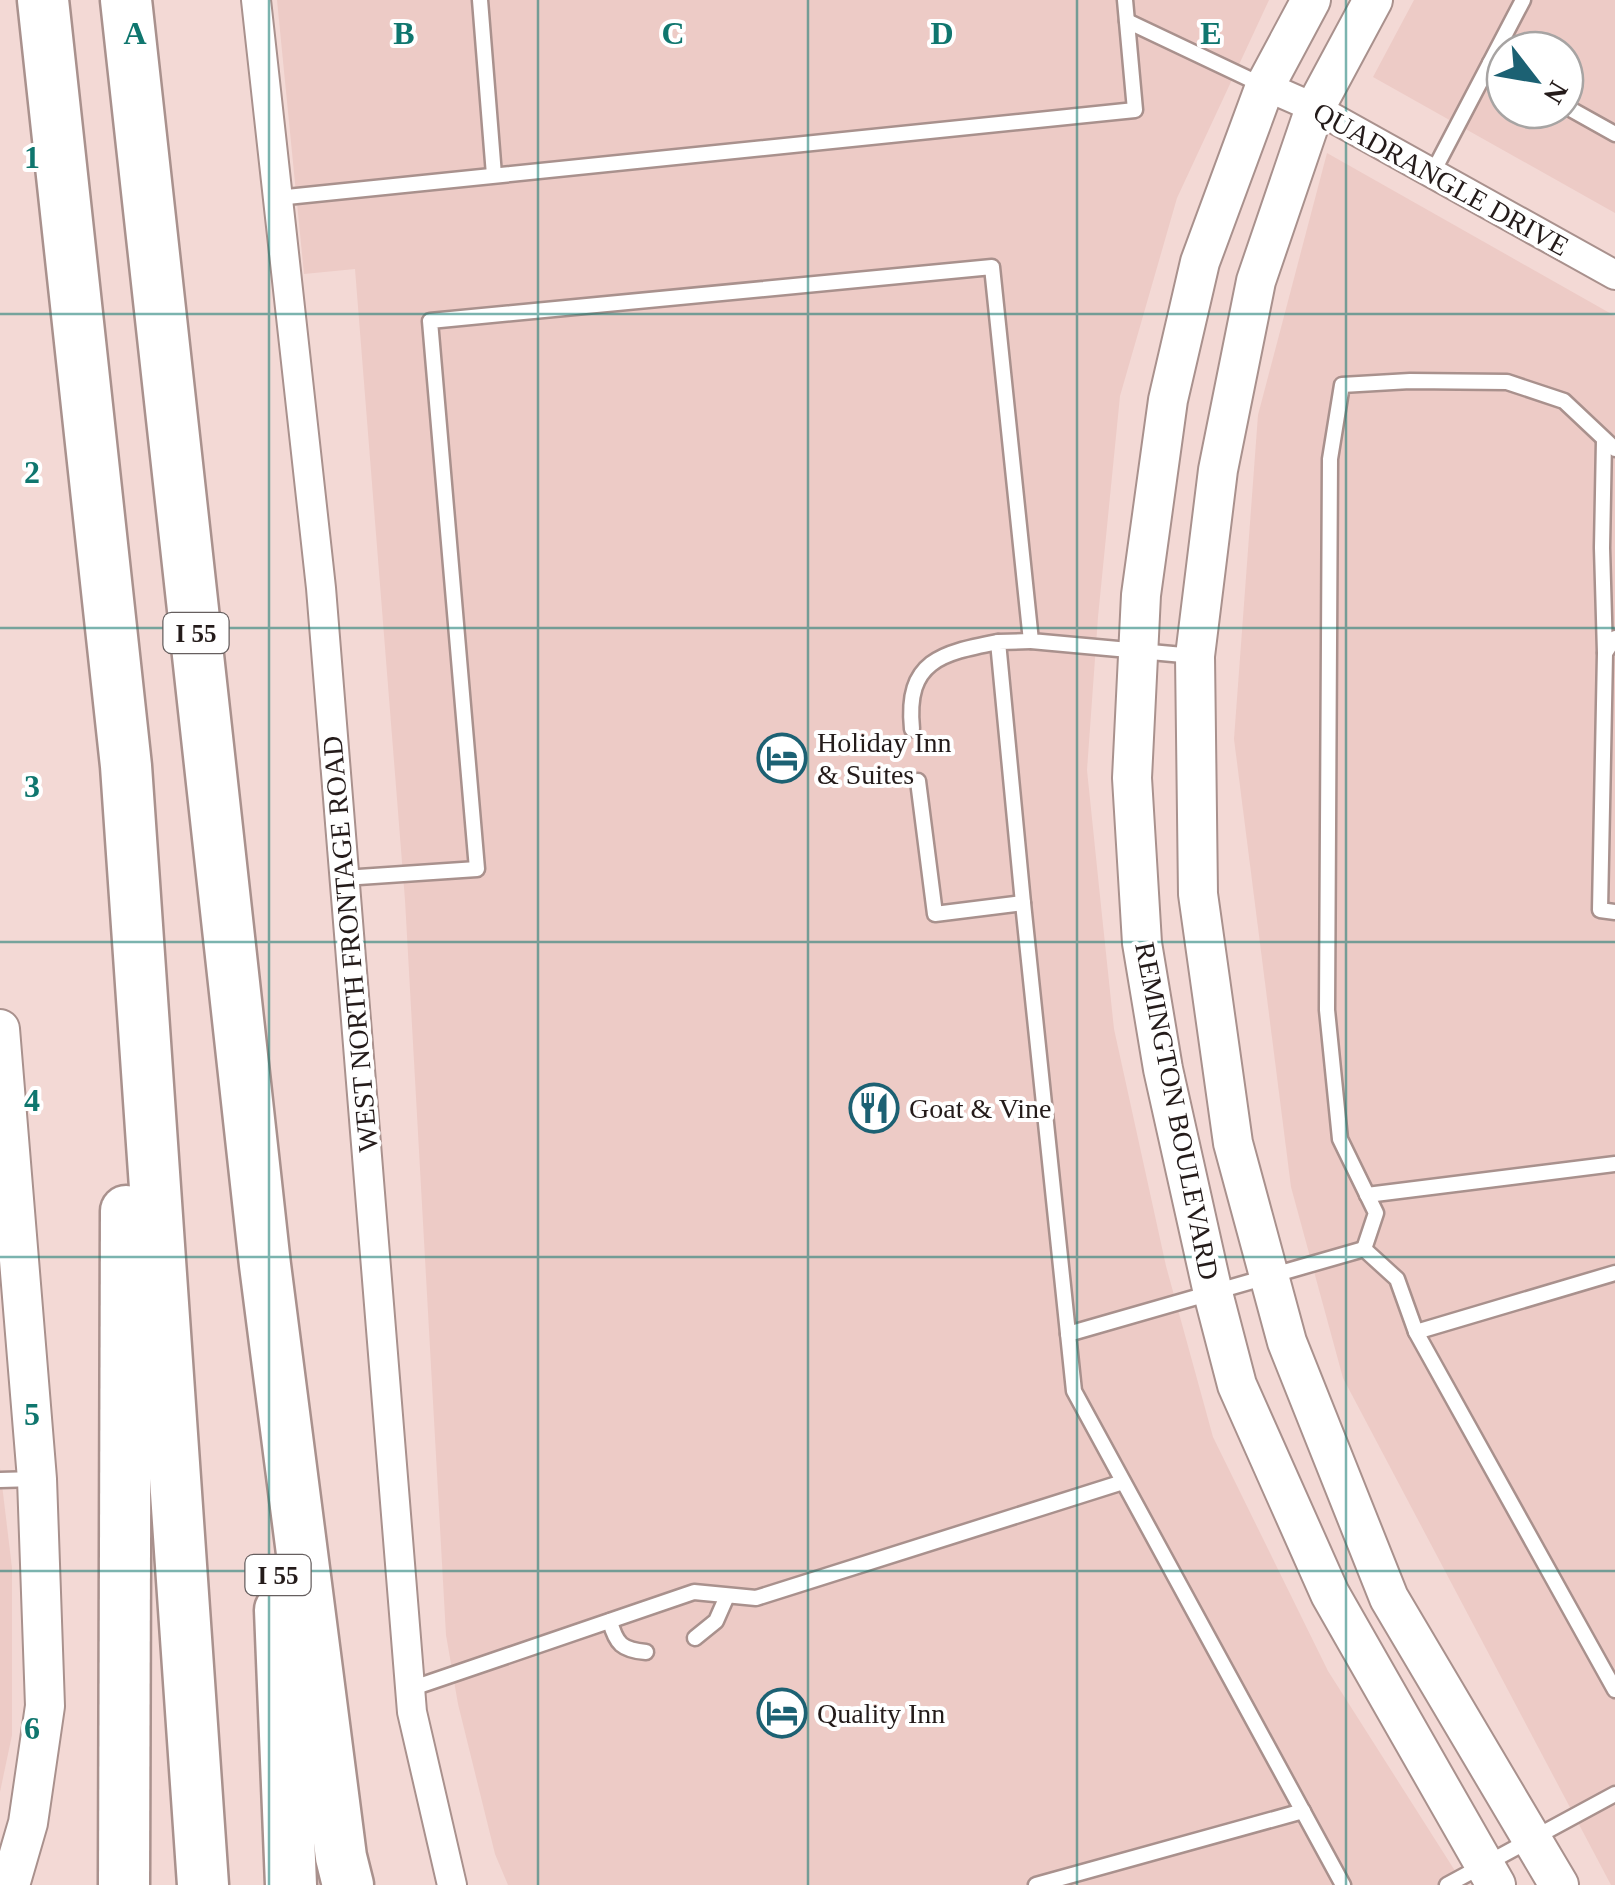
<svg xmlns="http://www.w3.org/2000/svg" width="1615" height="1885" viewBox="0 0 1615 1885" font-family="Georgia,serif">
<rect width="100%" height="100%" fill="#f3d9d5"/>
<g fill="#edcbc6" fill-rule="evenodd">
<path d="M277 0H1269L1177 198 1120 396 1098 617 1087 770 1101 906 1114 1029 1166 1266 1213 1437 1328 1671 1464 1885H508L495 1854 458 1704 446 1635 405 900 355 269 304 274Z"/>
<path d="M1414 0H1615V213L1373 77ZM1505 50H1565V110H1505Z"/>
<path d="M1327 153 1615 316V1885H1611L1343 1378 1291 1187 1234 739 1258 415Z"/>
<path d="M0 1468 12 1568V1735L0 1792Z"/>
</g>
<g fill="none" stroke-linecap="round" stroke-linejoin="round">
<g stroke="#a9918d" stroke-width="19">
<g id="lane">
<path d="M480 0 494 175"/>
<path d="M1127 21 1262 85"/>
<path d="M1490 63 1505 71"/>
<path d="M1565 106 1615 134"/>
<path d="M1432 174 1523 0"/>
<path d="M277 198 1135 110 1125 0"/>
<path d="M1604 440 1602 548 1605 653"/>
<path d="M1615 638 1605 653 1600 910 1615 912"/>
<path d="M1031 641 998 642 1023 903 1074 1391 1343 1885"/>
<path d="M912 729C905 660 942 653 998 642"/>
<path d="M918 781 935 914 1023 903"/>
<path d="M344 878 477 869 430 321 992 267 1031 641 1194 656"/>
<path d="M1367 1195 1615 1164"/>
<path d="M1364 1249 1376 1213 1340 1139 1327 1010 1330 459 1342 385 1410 381 1507 382 1564 401 1615 449"/>
<path d="M1416 1332 1615 1273"/>
<path d="M1068 1334 1364 1249 1397 1279 1416 1332 1615 1690"/>
<path d="M0 1480 36 1479"/>
<path d="M610 1621C616 1644 622 1650 646 1652"/>
<path d="M695 1638 716 1621 727 1596"/>
<path d="M410 1689 694 1592 756 1598 1123 1482"/>
<path d="M1036 1885 1303 1811"/>
<path d="M1447 1885 1615 1794"/>
</g>
</g>
<g stroke="#a9918d" stroke-width="32">
<g id="street">
<path d="M256 0 321 588 412 1712 452 1885"/>
<path d="M1265 86 1315 108 1615 275"/>
</g>
</g>
<g stroke="#a9918d" stroke-width="42">
<g id="secondary">
<path d="M1311 0 1265 86 1200 262 1168 400 1141 595 1132 778 1142 943 1163 1069 1213 1293 1237 1385 1330 1594 1496 1885"/>
<path d="M1373 0 1315 108 1256 281 1218 470 1195 656 1198 894 1233 1143 1287 1342 1389 1598 1559 1885"/>
<path d="M0 1029 37 1479 45 1706 28 1823 10 1885"/>
</g>
</g>
<g stroke="#a9918d" stroke-width="55">
<g id="highway">
<path d="M43 0 126 766 203 1885"/>
<path d="M126 0 265 1265 341 1857 348 1885"/>
<path d="M280 1610 291 1885"/>
<path d="M124 1885 126 1211"/>
</g>
</g>
<use href="#lane" stroke="#fff" stroke-width="14"/>
<use href="#street" stroke="#fff" stroke-width="28"/>
<use href="#secondary" stroke="#fff" stroke-width="38"/>
<use href="#highway" stroke="#fff" stroke-width="50"/>
</g>
<path fill="none" stroke="#0f766e" stroke-width="2.5" stroke-opacity="0.55" d="M269 0V1885M538 0V1885M808 0V1885M1077 0V1885M1346 0V1885M0 314H1615M0 628H1615M0 942H1615M0 1257H1615M0 1571H1615"/>
<defs>
<g id="hotel-ring" transform="scale(2.5)"><circle r="9.5" fill="#fff" stroke="#1c6173" stroke-width="1.5"/><path d="M-6-4.5h1.5V1H6V5H4.5V3h-9V5H-6ZM-4 0a1.8 1.8 0 1 1 3.6 0ZM.5 0V-2.5h3Q6-2.5 6 0Z" fill="#1c6173"/></g>
<g id="restaurant-ring" transform="scale(2.5)"><circle r="9.5" fill="#fff" stroke="#1c6173" stroke-width="1.5"/><path d="M-5-6h1v4h1v-4h1v4h1v-4h1v5L-1.5 .5V6h-2V.5L-5-1ZM5-6V6H3V1.5H1.5Q1.5-4 5-6Z" fill="#1c6173"/></g>
</defs>
<g fill-rule="evenodd">
<use href="#hotel-ring" x="782" y="758"/>
<use href="#restaurant-ring" x="874" y="1108"/>
<use href="#hotel-ring" x="782" y="1713"/>
</g>
<g text-anchor="middle" dominant-baseline="central" stroke-width="8" stroke-linejoin="round" paint-order="stroke">
<g fill="#fff" stroke="#665f5f" stroke-width="2.5">
<rect x="163.5" y="613" width="65" height="40" rx="8"/>
<rect x="245.5" y="1555" width="65" height="40" rx="8"/>
</g>
<g font-size="25" font-weight="bold" fill="#241b1a">
<text x="196" y="633">I 55</text>
<text x="278" y="1575">I 55</text>
</g>
<g font-size="28" fill="#241b1a" stroke="#fff">
<text transform="translate(1441 179) rotate(29)">QUADRANGLE DRIVE</text>
<text transform="translate(350 944) rotate(-95)">WEST NORTH FRONTAGE ROAD</text>
<text transform="translate(1177 1111) rotate(79)">REMINGTON BOULEVARD</text>
</g>
<g font-size="28" fill="#241b1a" stroke="#fff" text-anchor="start">
<text x="817" y="742">Holiday Inn<tspan x="817" dy="32">&amp; Suites</tspan></text>
<text x="909" y="1108">Goat &amp; Vine</text>
<text x="817" y="1713">Quality Inn</text>
</g>
</g>
<g font-size="32" text-anchor="middle" font-weight="bold" fill="#0f766e" stroke="#fff" stroke-width="8" stroke-linejoin="round" paint-order="stroke">
<text x="135" y="44">A</text>
<text x="404" y="44">B</text>
<text x="673" y="44">C</text>
<text x="942" y="44">D</text>
<text x="1211" y="44">E</text>
<text x="32" y="168">1</text>
<text x="32" y="483">2</text>
<text x="32" y="797">3</text>
<text x="32" y="1111">4</text>
<text x="32" y="1425">5</text>
<text x="32" y="1739">6</text>
</g>
<g transform="translate(1535 80) rotate(121)"><circle r="48" fill="#ffffff" stroke="#a7a4a3" stroke-width="2.5"/>
<path d="M0-8L18 38L0 25L-18 38Z" fill="#1c6173"/>
<text y="-15" font-size="28" font-weight="bold" text-anchor="middle" fill="#241b1a">N</text>
</g>
</svg>
